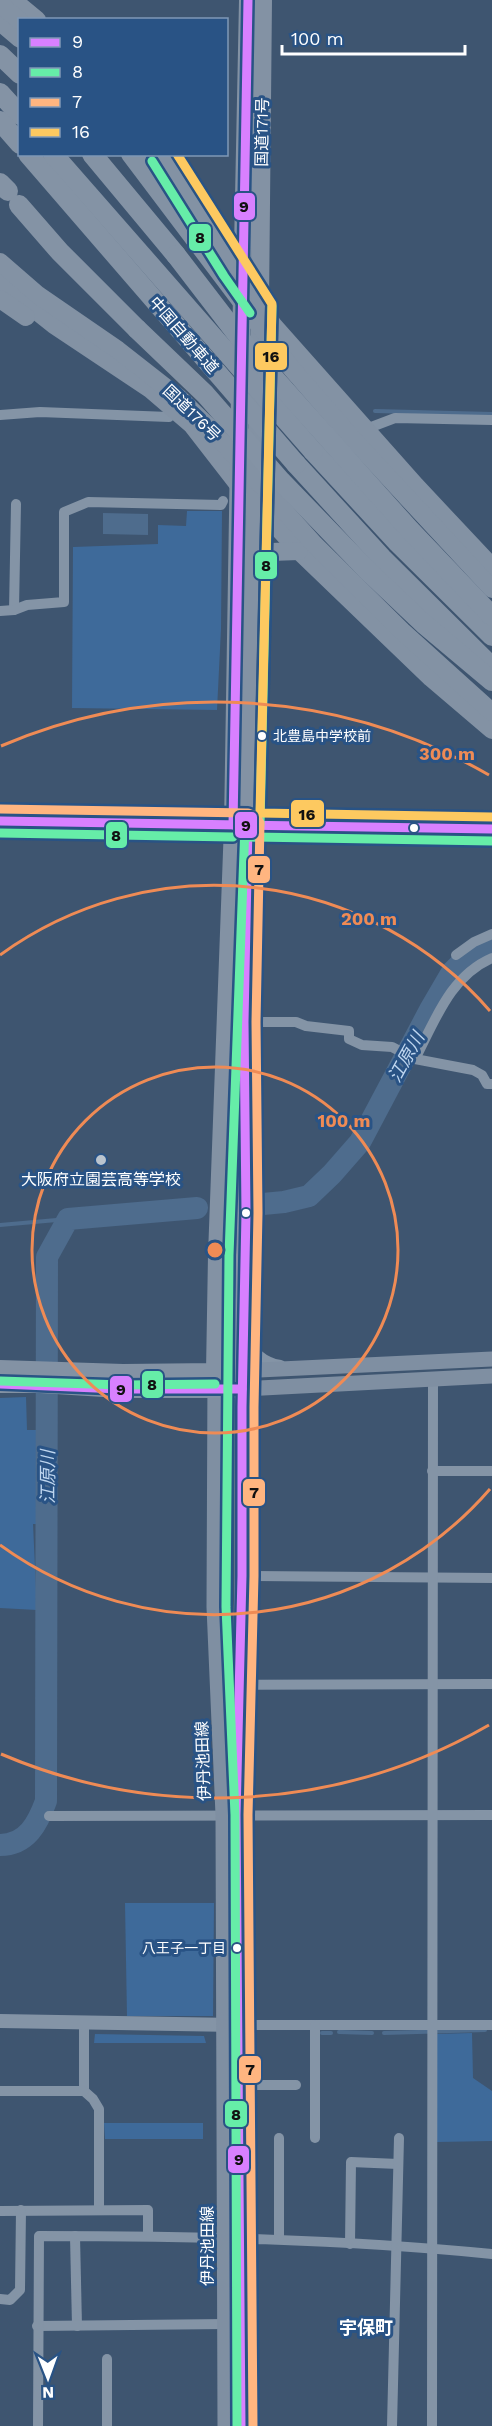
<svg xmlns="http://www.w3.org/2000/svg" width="492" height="2426" viewBox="0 0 492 2426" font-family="'Work Sans','Noto Sans JP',sans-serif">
<rect width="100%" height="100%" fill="#3e5570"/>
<g fill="#3e6a9a">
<path d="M187 511H222L221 629 217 710 72 708 73 547 158 544V525L186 526Z"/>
<path d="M26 1397 27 1430H36L37 1524H33L37 1610 0 1608V1398Z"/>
<path d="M125 1903H214L213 2016H127Z"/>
<path d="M472 2033 473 2078 492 2091V2141L437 2142 436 2034Z"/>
<path d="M95 2034 204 2036 206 2043H94Z"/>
<path d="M104 2123H203V2139H105Z"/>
</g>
<path fill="#4e6c8d" d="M103 513 148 514V535L103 534Z"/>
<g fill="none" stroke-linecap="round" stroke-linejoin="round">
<g stroke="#4e6c8d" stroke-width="4">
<path d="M375 411 492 414"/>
<path d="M275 837 492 841"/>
<path d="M0 1225 68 1219"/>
<path d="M339 2032 372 2033"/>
<path d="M322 2033H331"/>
<path d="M384 2033 485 2030"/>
</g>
<g stroke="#4e6c8d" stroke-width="22">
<path d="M263 1204 284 1202 309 1196 332 1174 360 1142 431 1008 452 972 467 957 492 943"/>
<path d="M0 1845C27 1845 38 1823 46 1801L47 1257 68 1219 197 1208"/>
</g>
<g stroke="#8494a6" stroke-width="10">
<path d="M0 415 40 412 169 417"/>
<path d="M366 429 395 418 492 420"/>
<path d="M14 610 16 504"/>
<path d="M0 611 14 610 27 605 64 602V512L88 502 221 505 223 501"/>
<path d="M456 955 474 942 492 934"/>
<path d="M244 1022H296L306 1026 349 1031V1039L362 1045 392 1047 415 1059 473 1070 482 1075 487 1084H492"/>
<path d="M415 1059C435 1021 450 976 492 958"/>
<path d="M432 1471H492"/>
<path d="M242 1576 492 1578"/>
<path d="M217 1685 492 1684"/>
<path d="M49 1816 492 1815"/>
<path d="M84 2022V2091L93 2099 99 2109V2210"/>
<path d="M240 2025H492"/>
<path d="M315 2025V2138"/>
<path d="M239 2085H296"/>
<path d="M0 2091H84"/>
<path d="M0 2211 148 2210V2236"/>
<path d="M75 2236 77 2326"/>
<path d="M279 2239V2138"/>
<path d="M350 2244 351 2162 398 2164"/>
<path d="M0 2299 10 2300 20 2290 21 2210"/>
<path d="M37 2326 226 2324"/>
<path d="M107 2359V2426"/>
<path d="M38 2426 39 2236C190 2236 341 2239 492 2254"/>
<path d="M392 2426 399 2138"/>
<path d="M432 2426 433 1380"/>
</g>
<g stroke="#8494a6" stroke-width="14">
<path d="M0 821 492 829"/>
<path d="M245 1336C249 1353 263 1364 280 1367"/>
<path d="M0 2021 235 2025"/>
</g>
<g stroke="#7f8fa2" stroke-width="15">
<path d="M225 2426 223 1815 214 1607 215 1372 492 1359"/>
<path d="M241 2426 238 2259 240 2025 236 1859 242 1576V1389L492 1376"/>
</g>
<g stroke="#8392a4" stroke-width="18">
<path d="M13 0 37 20"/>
<path d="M0 22 20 39"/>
<path d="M147 154 165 178"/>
<path d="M162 154 183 184 219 248 273 325 416 486 492 567"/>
<path d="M0 282 54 325 150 389 192 425 237 483 299 551 431 678 492 730"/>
<path d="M0 299 26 317"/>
<path d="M241 347 248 0"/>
<path d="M254 562 271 552 299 551"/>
<path d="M0 1369 123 1373 215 1372 217 1255 233 825 240 390"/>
<path d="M0 1384H40L120 1389H242L246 1213 244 1022 260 306 263 0"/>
</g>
<g stroke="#8493a5" stroke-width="20">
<path d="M0 55 20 74"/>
<path d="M0 93 20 115"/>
<path d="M0 121 20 144"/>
<path d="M92 154 176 255"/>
<path d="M0 183 8 191"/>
<path d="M19 205 60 252 137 329"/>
<path d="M313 451 398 543 492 636"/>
<path d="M296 464 382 558 492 667"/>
</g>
<g stroke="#8392a4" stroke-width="18">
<path d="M0 4 20 21"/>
<path d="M130 154 292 369 351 437 492 589"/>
<path d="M0 262 38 295 118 350 178 397 208 426 315 545 402 631 492 712"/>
</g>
<g stroke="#8493a5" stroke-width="20">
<path d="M28 154 296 464"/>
<path d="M53 154 313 451"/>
<path d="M176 255 249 350 410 530 492 616"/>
<path d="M137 329 205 394 281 481 369 572 424 624 492 681"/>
</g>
<g stroke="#295385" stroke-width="14">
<g id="bus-1">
<path d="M0 821 492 829"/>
<path d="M233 825 248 0"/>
<path d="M0 1384 120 1389H242"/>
<path d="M241 2426 236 1815 242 1576V1407L246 1213 244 1022 248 825"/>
</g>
</g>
<g stroke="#295385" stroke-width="14">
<g id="bus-2">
<path d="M152 161 224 276 250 313"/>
<path d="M260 825 272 306"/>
<path d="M0 833 233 837"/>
<path d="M248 837 492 841"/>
<path d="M0 1381 123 1385 215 1384"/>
<path d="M237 2426 235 1815 226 1607 229 1255 245 825"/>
</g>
</g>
<g stroke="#295385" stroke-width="14">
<path id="bus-3" d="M0 809 248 813 256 816 260 823 256 1022 258 1213 254 1407V1576L248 1815 253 2426"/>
</g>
<g stroke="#295385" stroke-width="14">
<path id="bus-4" d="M177 154 272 304 260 813 492 817"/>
</g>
<use href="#bus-1" stroke="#d880ff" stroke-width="9"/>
<use href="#bus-2" stroke="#66eda8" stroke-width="9"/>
<use href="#bus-3" stroke="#ffb580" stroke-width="9"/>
<use href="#bus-4" stroke="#fdc960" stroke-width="9"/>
</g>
<g fill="none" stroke="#ef8b55" stroke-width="3">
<circle cx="215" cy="1250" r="183"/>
<path d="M490 1489A365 365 0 0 1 0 1545M0 955A365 365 0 0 1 490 1011"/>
<path d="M489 1725A548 548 0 0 1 1 1754M1 746A548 548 0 0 1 489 775"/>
</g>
<g fill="#fff" stroke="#295385" stroke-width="2">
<circle cx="262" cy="736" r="5"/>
<circle cx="414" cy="828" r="5"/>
<circle cx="246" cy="1213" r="5"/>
<circle cx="237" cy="1948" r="5"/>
</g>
<circle fill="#bbc4cd" stroke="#295385" stroke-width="2" cx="101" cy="1160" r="6"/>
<g text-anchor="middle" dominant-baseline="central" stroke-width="6" stroke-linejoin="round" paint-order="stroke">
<g font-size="14" fill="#fff" stroke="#295385" text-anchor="start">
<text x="273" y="736">北豊島中学校前</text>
<text x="226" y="1948" text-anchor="end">八王子一丁目</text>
</g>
<g font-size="16" fill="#fff" stroke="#295385">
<text transform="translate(262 132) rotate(-89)">国道171号</text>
<text transform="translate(184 335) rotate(49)">中国自動車道</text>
<text transform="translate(192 413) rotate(44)">国道176号</text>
<text transform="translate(203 1761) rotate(-92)">伊丹池田線</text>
<text transform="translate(207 2246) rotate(-90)">伊丹池田線</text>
</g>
<g font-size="16" fill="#fff" stroke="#295385">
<text x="101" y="1179">大阪府立園芸高等学校</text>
</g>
<g font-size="18" font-style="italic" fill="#bfd6ef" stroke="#295385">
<text transform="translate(406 1057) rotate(-61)">江原川</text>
<text transform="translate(47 1477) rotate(-90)">江原川</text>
</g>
<g font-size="18" font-weight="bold" fill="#fff" stroke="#295385">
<text x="366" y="2327">宇保町</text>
</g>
</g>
<circle cx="215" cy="1250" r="9" fill="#ef8b55" stroke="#295385" stroke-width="3"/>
<g font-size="18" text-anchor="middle" font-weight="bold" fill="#ef8b55" stroke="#295385" stroke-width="6" stroke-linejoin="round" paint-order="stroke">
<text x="447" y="760">300 m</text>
<text x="369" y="925">200 m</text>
<text x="344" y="1127">100 m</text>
</g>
<g stroke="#295385" stroke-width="2">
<rect x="233" y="192" width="23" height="29" rx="6" fill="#d880ff"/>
<rect x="188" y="223" width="24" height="29" rx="6" fill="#66eda8"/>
<rect x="254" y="342" width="34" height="29" rx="6" fill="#fdc960"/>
<rect x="254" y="551" width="24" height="29" rx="6" fill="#66eda8"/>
<rect x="290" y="799" width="35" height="29" rx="6" fill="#fdc960"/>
<rect x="234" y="811" width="24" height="28" rx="6" fill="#d880ff"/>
<rect x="105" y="821" width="23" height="28" rx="6" fill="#66eda8"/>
<rect x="247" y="855" width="24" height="29" rx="6" fill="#ffb580"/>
<rect x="141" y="1370" width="23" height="29" rx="6" fill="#66eda8"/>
<rect x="109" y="1375" width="24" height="28" rx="6" fill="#d880ff"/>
<rect x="242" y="1478" width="24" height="29" rx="6" fill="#ffb580"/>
<rect x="238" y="2055" width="24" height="29" rx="6" fill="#ffb580"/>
<rect x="224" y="2100" width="24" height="28" rx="6" fill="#66eda8"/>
<rect x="227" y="2145" width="23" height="29" rx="6" fill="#d880ff"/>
</g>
<g font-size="16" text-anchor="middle" font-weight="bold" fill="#111">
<text x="244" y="212">9</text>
<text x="200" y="243">8</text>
<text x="271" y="362">16</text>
<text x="266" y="571">8</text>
<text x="307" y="820">16</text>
<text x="246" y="831">9</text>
<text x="116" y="841">8</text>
<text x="259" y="875">7</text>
<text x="152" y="1390">8</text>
<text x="121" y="1395">9</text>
<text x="254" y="1498">7</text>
<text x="250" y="2075">7</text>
<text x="236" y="2120">8</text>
<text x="239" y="2165">9</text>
</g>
<rect x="18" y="18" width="210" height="138" fill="#295385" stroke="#7f98b6" stroke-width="1.5"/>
<rect x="30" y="38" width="30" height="9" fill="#d880ff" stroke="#7f98b6" stroke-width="1.5"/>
<text x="72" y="48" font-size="18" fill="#ffffff">9</text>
<rect x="30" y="68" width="30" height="9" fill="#66eda8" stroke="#7f98b6" stroke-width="1.5"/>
<text x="72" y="78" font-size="18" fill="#ffffff">8</text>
<rect x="30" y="98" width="30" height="9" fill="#ffb580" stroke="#7f98b6" stroke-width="1.5"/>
<text x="72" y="108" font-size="18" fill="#ffffff">7</text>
<rect x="30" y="128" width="30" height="9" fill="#fdc960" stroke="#7f98b6" stroke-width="1.5"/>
<text x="72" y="138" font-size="18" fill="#ffffff">16</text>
<g transform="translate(48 2378) rotate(179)" stroke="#295385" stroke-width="4.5" paint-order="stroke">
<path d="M0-4.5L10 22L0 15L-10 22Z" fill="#ffffff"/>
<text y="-9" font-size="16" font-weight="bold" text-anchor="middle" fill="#ffffff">N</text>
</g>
<path d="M282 45v9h183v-9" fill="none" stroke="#ffffff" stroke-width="3"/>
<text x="291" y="45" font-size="18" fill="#ffffff" stroke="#295385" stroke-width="4.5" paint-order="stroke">100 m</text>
</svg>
